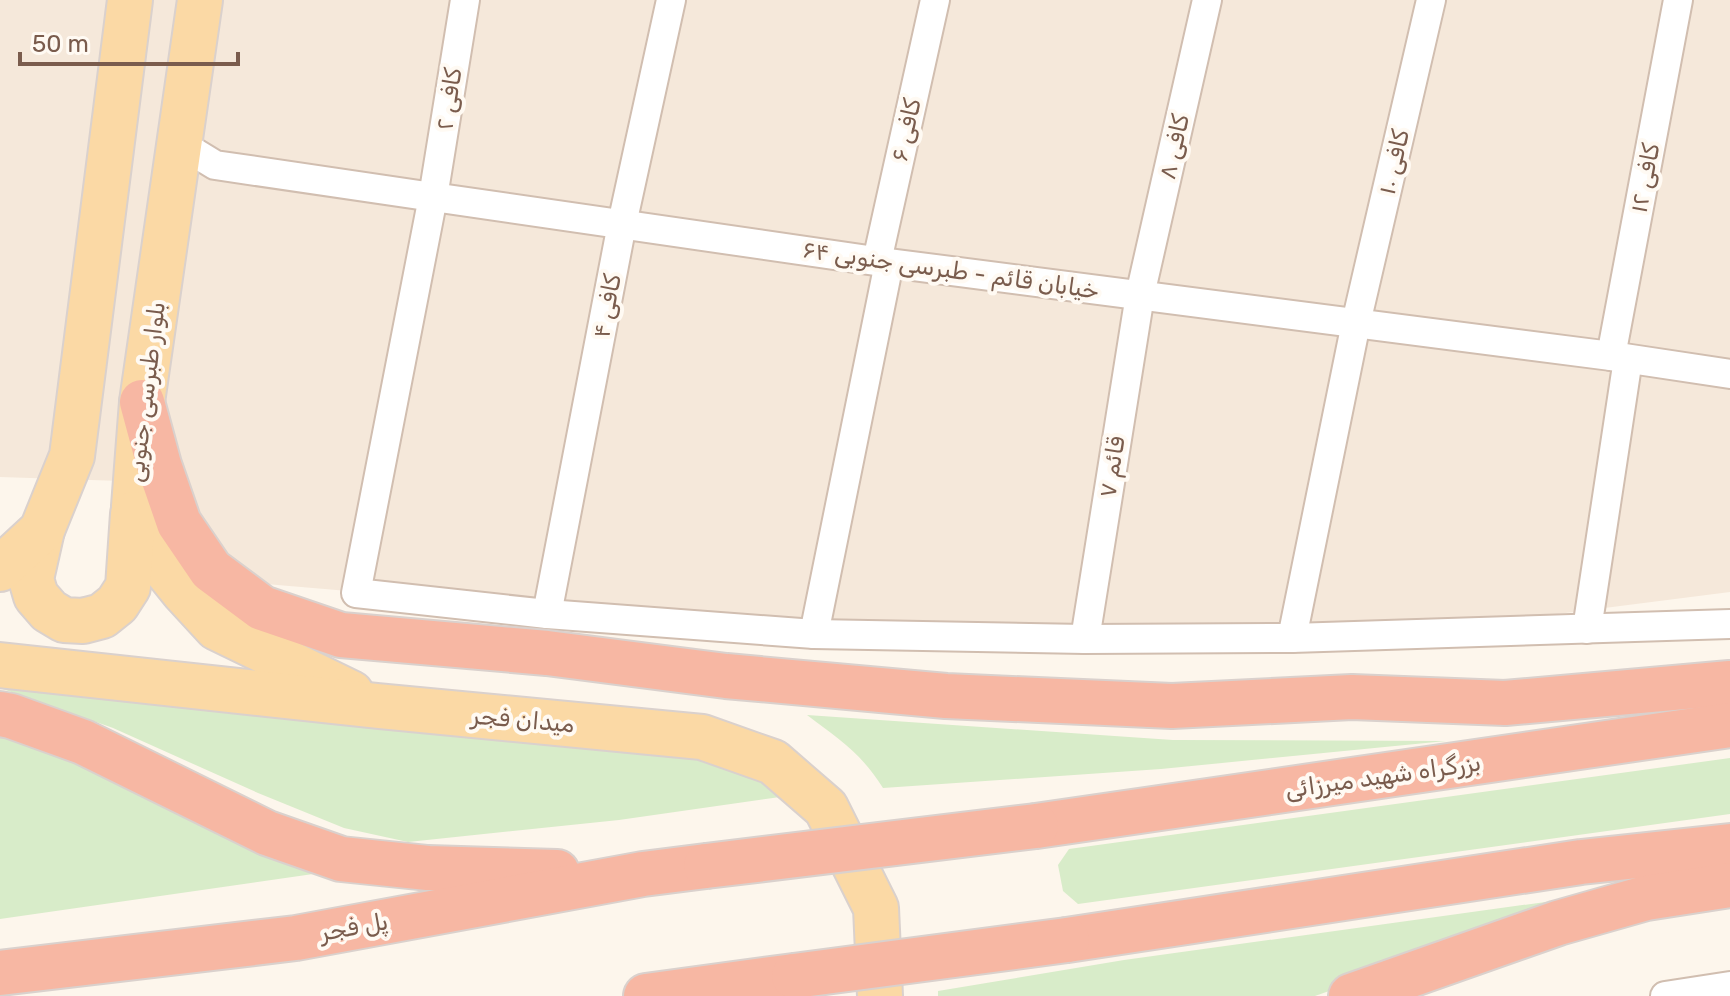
<svg xmlns="http://www.w3.org/2000/svg" width="1730" height="996" viewBox="0 0 1730 996" font-family="Rubik,Vazirmatn,sans-serif">
<rect width="100%" height="100%" fill="#fdf6ec"/>
<path fill="#f5e8da" d="M0 0H1730V592L1385 636 1035 649 254 583 211 534 182 483 0 477Z"/>
<g fill="#d8ecc9">
<path d="M0 685 663 750 730 764 758 776 780 797 619 820 408 842 344 828 258 793 113 728 0 688Z"/>
<path d="M807 715 1173 740 1446 741 1161 769 883 788C861 753 839 739 807 715Z"/>
<path d="M0 729 327 872 0 919Z"/>
<path d="M1730 758V814L1078 904 1063 891 1058 865 1069 849Z"/>
<path d="M1603 894 1315 996H938V991L1124 960Z"/>
</g>
<g fill="none" stroke-linecap="round" stroke-linejoin="round">
<g stroke="#d1beb0" stroke-width="32">
<g id="street">
<path d="M465 0 433 197 356 593 547 614 814 634 1085 639 1292 638 1730 624"/>
<path d="M179 143 215 165 433 197 889 263 1611 356 1730 374"/>
<path d="M877 261 935 0"/>
<path d="M1611 356 1678 0"/>
<path d="M547 614 622 224 671 0"/>
<path d="M1587 629 1628 359"/>
<path d="M814 634 889 263"/>
<path d="M1292 638 1356 323 1431 0"/>
<path d="M1085 639 1140 295 1207 0"/>
<path d="M1665 996 1730 986"/>
</g>
</g>
<g stroke="#dad1cd" stroke-width="48">
<g id="primary">
<path d="M200 0 142 402 134 506 146 545 183 591 217 628 351 693"/>
<path d="M42 530 31 579 36 596 49 611 64 620 83 621 102 616 117 604 128 587 133 514"/>
<path d="M0 569 42 530 72 456 130 0"/>
<path d="M0 665 378 706 702 737 773 762 826 808 876 908 880 996"/>
</g>
</g>
<g stroke="#dad1cd" stroke-width="48">
<g id="highway">
<path d="M142 402 159 465 179 523 211 570 262 608 341 635 547 653 726 676 946 696 1172 706 1352 697 1505 703 1730 683"/>
<path d="M0 714 11 716 83 742 267 833 341 859 428 868 557 872"/>
<path d="M1036 826 1730 725"/>
<path d="M1067 940 1581 862 1730 846"/>
<path d="M0 973 296 938 643 874 706 866"/>
<path d="M646 996 794 976"/>
<path d="M1351 996 1558 923 1646 898 1730 885"/>
</g>
</g>
<use href="#street" stroke="#fff" stroke-width="28"/>
<use href="#primary" stroke="#fbd9a5" stroke-width="44"/>
<use href="#highway" stroke="#f7b7a3" stroke-width="44"/>
<g stroke="#dad1cd" stroke-width="48" stroke-linecap="butt">
<g id="highway-bridge">
<path d="M706 866 1036 826"/>
<path d="M794 976 1067 940"/>
</g>
</g>
<use href="#highway-bridge" stroke="#f7b7a3" stroke-width="44"/>
</g>
<g text-anchor="middle" dominant-baseline="central" stroke-width="8" stroke-linejoin="round" paint-order="stroke">
<g font-size="24" fill="#7a5c4d" stroke="#fffaf3">
<text transform="translate(449 99) rotate(-81)">کافی ۲</text>
<text transform="translate(906 130) rotate(-77)">کافی ۶</text>
<text transform="translate(1174 147) rotate(-77)">کافی ۸</text>
<text transform="translate(1394 162) rotate(-77)">کافی ۱۰</text>
<text transform="translate(1645 178) rotate(-79)">کافی ۱۲</text>
<text transform="translate(951 270) rotate(8)">خیابان قائم - طبرسی جنوبی ۶۴</text>
<text transform="translate(607 306) rotate(-79)">کافی ۴</text>
<text transform="translate(146 392) rotate(-83)">بلوار طبرسی جنوبی</text>
<text transform="translate(1112 467) rotate(-81)">قائم ۷</text>
<text transform="translate(523 720) rotate(5)">میدان فجر</text>
<text transform="translate(1383 776) rotate(-8)">بزرگراه شهید میرزائی</text>
<text transform="translate(354 927) rotate(-10)">پل فجر</text>
</g>
</g>
<path d="M20 52v12h218v-12" fill="none" stroke="#7a5c4d" stroke-width="4"/>
<text x="32" y="52" font-size="24" fill="#7a5c4d" stroke="#fffaf3" stroke-width="6" paint-order="stroke">50 m</text>
</svg>
